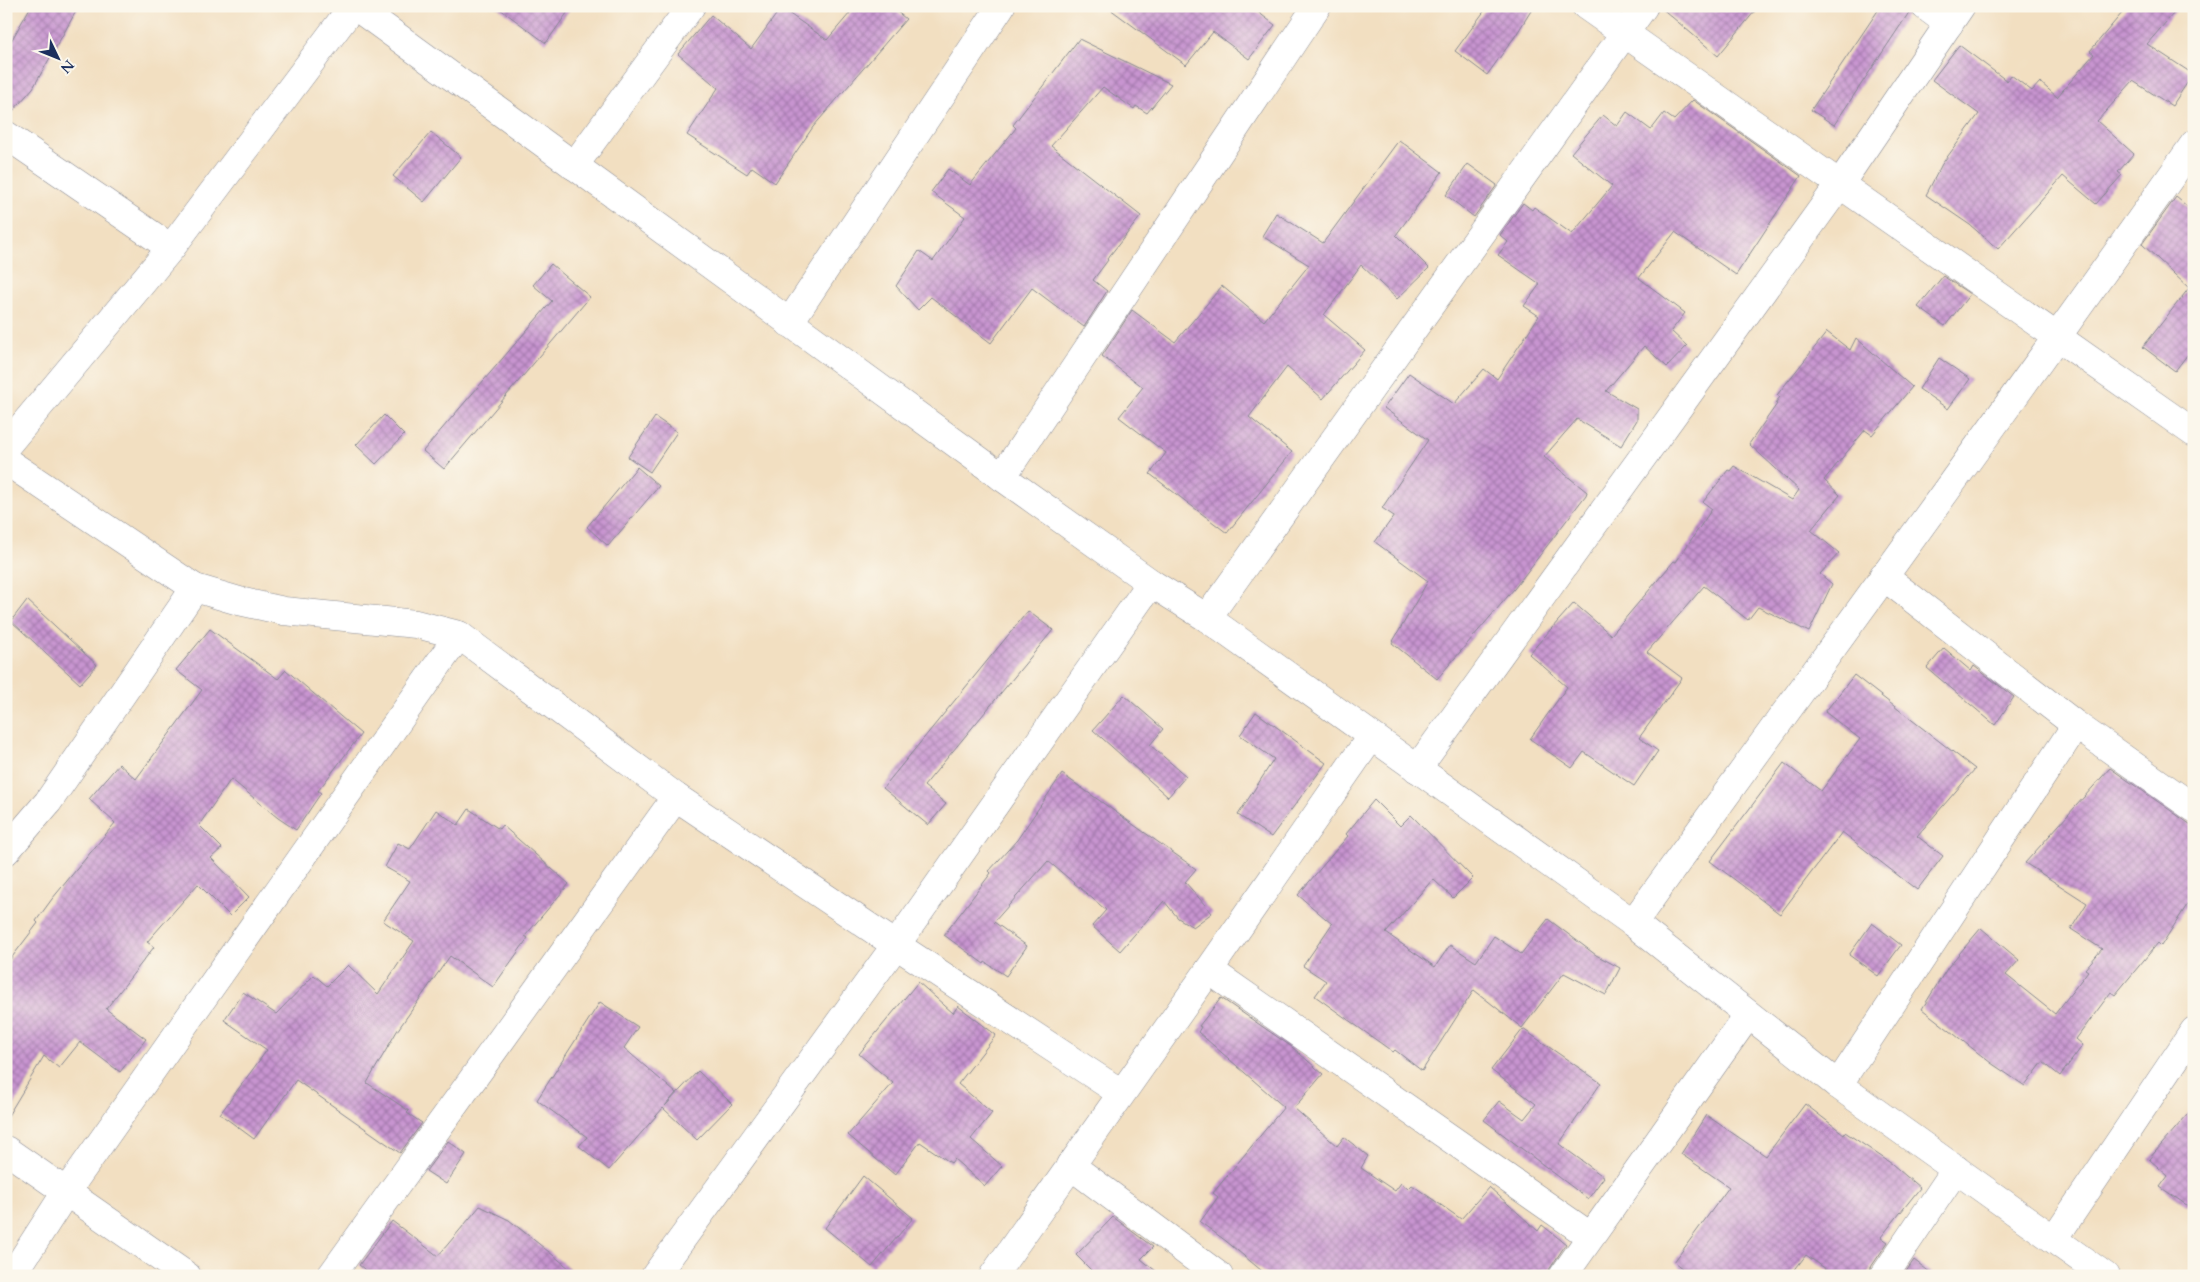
<svg xmlns="http://www.w3.org/2000/svg" width="2200" height="1282" viewBox="0 0 2200 1282" font-family="Cardo,serif">
<defs>
<pattern id="building-cross-hatch" width="8" height="8" patternUnits="userSpaceOnUse" patternTransform="scale(1.25)"><rect width="8" height="8" fill="#c894d0"/><path d="M0 0l8 8M0 8l8-8" fill="none" stroke="#a279ac"/></pattern>
</defs>
<rect width="100%" height="100%" fill="#fbf7ec"/>
<filter id="ink" filterUnits="userSpaceOnUse"><feTurbulence type="fractalNoise" baseFrequency=".02" numOctaves="2"/><feDisplacementMap in="SourceGraphic" scale="10" xChannelSelector="R" yChannelSelector="G"/><feConvolveMatrix kernelMatrix="1 2 1 2 8 2 1 2 1" color-interpolation-filters="sRGB"/></filter>
<filter id="wash" filterUnits="userSpaceOnUse"><feTurbulence type="fractalNoise" baseFrequency=".0096" numOctaves="4" result="noise"/><feDisplacementMap in="SourceGraphic" scale="20" xChannelSelector="R" yChannelSelector="G"/><feGaussianBlur stdDeviation="1.12" result="paint"/><feColorMatrix in="noise" values="0 0 0 0 0 0 0 0 0 0 0 0 0 0 0 0 0 1.4 0 .05"/><feComposite in="paint" operator="in"/></filter>
<g filter="url(#wash)">
<rect width="100%" height="100%" fill="#f2dfc1"/>
<g id="blocks">
<g fill="url(#building-cross-hatch)">
<path d="M31 6H79L33 88 6 119V50Z"/>
<path d="M496 6H572L546 43Z"/>
<path d="M856 6H890L906 19 813 127 775 183 752 167 747 174 687 135 718 88 678 54 711 15 751 49 781 8 827 40Z"/>
<path d="M1106 6H1250L1275 25 1249 59 1213 32 1186 65Z"/>
<path d="M1488 6H1534L1516 35 1487 75 1455 51Z"/>
<path d="M1659 6H1759L1718 56Z"/>
<path d="M1881 6H1910V11L1834 125 1811 110Z"/>
<path d="M2128 6H2180L2147 44 2193 74 2172 106 2133 81 2097 121 2134 154 2118 172 2122 175 2096 204 2063 176 1998 249 1970 225 1926 195 1942 164 1979 114 1932 80 1959 45 2007 81 2011 75 2032 91 2040 82 2057 97 2094 54 2090 51Z"/>
<path d="M1079 39 1171 84 1147 113 1136 106 1134 109 1103 87 1051 146 1141 216 1107 259 1108 260 1093 280 1107 291 1084 327 1032 288 991 343 931 297 918 310 896 286 919 251 933 261 965 217 931 192 948 169 970 185 1016 128 1013 125Z"/>
<path d="M1693 100 1801 176 1736 275 1675 232 1639 278 1685 313 1671 331 1687 346 1667 367 1644 346 1606 391 1637 409V420L1621 446 1577 419 1544 457 1587 492 1586 495 1514 589 1437 679 1392 643 1428 581 1375 542 1394 516 1382 508 1428 440 1384 408 1409 373 1454 404 1484 369 1497 379 1539 316 1524 306 1540 284 1498 255 1508 242 1500 235 1523 203 1532 210 1534 207 1572 234 1612 186 1571 153 1603 115 1617 126 1627 112 1651 130 1664 113 1674 120Z"/>
<path d="M431 132 461 157 424 202 393 176Z"/>
<path d="M1399 140 1442 172 1396 235 1429 268 1397 299 1361 265 1324 315 1365 350 1323 399 1287 367 1249 417 1292 452 1227 533 1150 474 1166 453 1119 417 1143 387 1102 356 1132 310 1175 342 1222 286 1264 321 1309 265 1262 236 1276 213 1323 243Z"/>
<path d="M1468 164 1497 185 1474 217 1446 195Z"/>
<path d="M2176 197 2194 212V346L2175 371 2143 347 2189 288 2142 244Z"/>
<path d="M551 264 590 297 444 469 423 451 552 301 533 285Z"/>
<path d="M1943 276 1970 294 1945 326 1918 307Z"/>
<path d="M1827 332 1850 350 1856 338 1912 387 1872 435 1865 430 1824 480 1840 495 1811 530 1839 553 1820 574 1832 584 1809 632 1758 607 1748 620 1704 586 1647 652 1682 678 1639 738 1658 751 1634 786 1584 752 1572 768 1530 739 1567 687 1529 654 1574 603 1611 635 1674 561 1676 562 1712 509 1703 502 1728 470 1730 471 1734 466 1792 500 1799 490 1749 444 1777 404 1775 403 1780 397 1777 395Z"/>
<path d="M1939 358 1970 379 1948 409 1919 389Z"/>
<path d="M384 415 404 435 376 464 356 445Z"/>
<path d="M655 417 677 432 650 472 628 457Z"/>
<path d="M637 467 659 486 608 546 587 527Z"/>
<path d="M27 600 97 665 80 684 11 621Z"/>
<path d="M1028 611 1053 630 924 786 946 804 928 825 883 788Z"/>
<path d="M210 629 278 679 286 670 361 734 318 791 321 793 296 830 278 818 231 779 199 825 222 848 211 858 249 897 230 916 198 884 147 942 154 947 106 1009 146 1039 120 1072 80 1042 59 1068 44 1056 6 1119V965L38 923 36 921 52 899 115 823 89 799 119 764 136 779 202 690 176 670Z"/>
<path d="M1944 648 1971 671 1974 666 2014 697 1995 725 1927 668Z"/>
<path d="M1854 675 1975 769 1917 836 1943 856 1917 890 1842 832 1780 914 1710 861 1784 763 1821 791 1860 739 1825 712Z"/>
<path d="M1124 695 1163 729 1150 745 1186 776 1168 797 1093 730Z"/>
<path d="M1256 712 1326 763 1271 837 1238 815 1274 759 1240 735Z"/>
<path d="M2110 768 2194 827V894L2161 946 2158 943 2115 995 2111 992 2076 1039 2083 1045 2060 1076 2043 1062 2025 1086 1991 1063 1922 1009 1948 967 1981 928 2019 960 2006 975 2055 1014 2088 971 2085 969 2102 949 2071 929 2087 903 2025 863Z"/>
<path d="M1062 774 1196 869 1185 882 1212 913 1193 927 1178 918 1164 901 1120 951 1092 926 1106 910 1048 861 994 922 1027 946 1006 976 985 962 984 964 944 935 991 873 989 871 1017 840Z"/>
<path d="M1374 800 1400 826 1411 815 1473 878 1453 898 1433 879 1386 933 1435 967 1450 945 1476 962 1494 936 1521 954 1548 919 1596 955 1620 968 1606 995 1564 973 1522 1028 1474 990 1422 1071 1395 1050 1393 1052 1315 996 1326 981 1303 966 1332 924 1298 895 1348 836 1346 834Z"/>
<path d="M469 809 499 829 502 825 569 884 525 936 528 938 493 987 450 956 397 1031 367 1083 409 1111 407 1113 422 1123 400 1153 296 1080 254 1139 220 1114 267 1050 224 1020 243 992 276 1014 314 975 327 986 348 965 378 994 414 941 383 921 410 881 385 867 398 843 410 849 436 810 458 825Z"/>
<path d="M1872 923 1901 945 1878 976 1849 955Z"/>
<path d="M918 982 953 1013 958 1006 996 1035 958 1084 992 1113 971 1139 1002 1166 985 1186 954 1159 951 1163 920 1142 895 1175 848 1135 893 1083 859 1054Z"/>
<path d="M1221 998 1292 1047 1323 1074 1294 1108 1337 1146 1344 1137 1368 1156 1361 1168 1395 1191 1401 1183 1408 1189 1412 1185 1461 1219 1489 1187 1538 1231 1542 1225 1566 1244 1545 1276H1268L1226 1241 1200 1222 1218 1197 1213 1193 1284 1107 1198 1032 1201 1027 1199 1026Z"/>
<path d="M600 1002 638 1027 624 1048 676 1093 665 1106 698 1071 732 1104 697 1140 663 1108 609 1170 579 1146 587 1137 537 1100Z"/>
<path d="M1523 1029 1601 1083 1559 1144 1604 1177 1588 1199 1484 1120 1499 1101 1524 1119 1536 1104 1491 1070Z"/>
<path d="M1805 1104 1844 1134 1845 1132 1892 1164 1920 1188 1881 1237 1888 1242 1871 1267 1869 1276H1836L1806 1255 1790 1276H1692L1674 1262 1729 1187 1681 1154 1706 1115 1766 1156Z"/>
<path d="M2194 1107V1210L2160 1187 2168 1176 2149 1159Z"/>
<path d="M448 1141 466 1154 446 1184 426 1171Z"/>
<path d="M863 1176 913 1218 872 1267 825 1228Z"/>
<path d="M480 1206 509 1220 579 1276H373L359 1265 392 1221 438 1256Z"/>
<path d="M1113 1217 1153 1247 1141 1259 1162 1276H1097L1076 1255Z"/>
<path d="M1914 1260 1935 1276H1903Z"/>
</g>
</g>
</g>
<g filter="url(#ink)">
<use href="#blocks" fill-opacity="0" stroke="#868790" stroke-width="1"/>
<g fill="none" stroke-linecap="round" stroke-linejoin="round">
<g stroke="#868790" stroke-width="29">
<g id="street">
<path d="M355 6 1002 477 1151 583 1207 618 1633 923 1838 1085 2105 1276"/>
<path d="M1586 6 2194 433"/>
<path d="M1925 6 1949 24"/>
<path d="M6 135 171 248"/>
<path d="M574 166 691 6"/>
<path d="M789 323 1001 6"/>
<path d="M6 446 171 248 353 6"/>
<path d="M6 461 195 588 239 601 284 611 416 624 459 635 676 797 896 945 1121 1093"/>
<path d="M1002 477 1317 6"/>
<path d="M1883 576 2076 725 2194 808"/>
<path d="M1207 618 1644 6"/>
<path d="M1417 769 1840 184 1961 6"/>
<path d="M6 851 48 802 195 588"/>
<path d="M1633 923C1820 664 2010 406 2194 144"/>
<path d="M1209 970 1590 1236"/>
<path d="M1838 1085 2076 725"/>
<path d="M6 1150 187 1276"/>
<path d="M1070 1165 1219 1276"/>
<path d="M2054 1239 2194 1031"/>
<path d="M12 1276 66 1192 459 635"/>
<path d="M331 1276 676 797"/>
<path d="M655 1276 896 945 1151 583"/>
<path d="M993 1276 1209 970 1371 737"/>
<path d="M1563 1276 1748 1015"/>
<path d="M1884 1276 1956 1169"/>
</g>
</g>
<use href="#street" stroke="#fff" stroke-width="28"/>
</g>
</g>
<rect width="2200" height="1282" fill="none" stroke="#fbf7ec" stroke-width="25"/>
<g transform="translate(58 58) rotate(133)" stroke="#fbf7ec" stroke-width="4" paint-order="stroke">
<path d="M0-4L9 19L0 12L-9 19Z" fill="#1b2f5e"/>
<text y="-8" font-size="14" font-weight="bold" text-anchor="middle" fill="#1b2f5e">N</text>
</g>
</svg>
